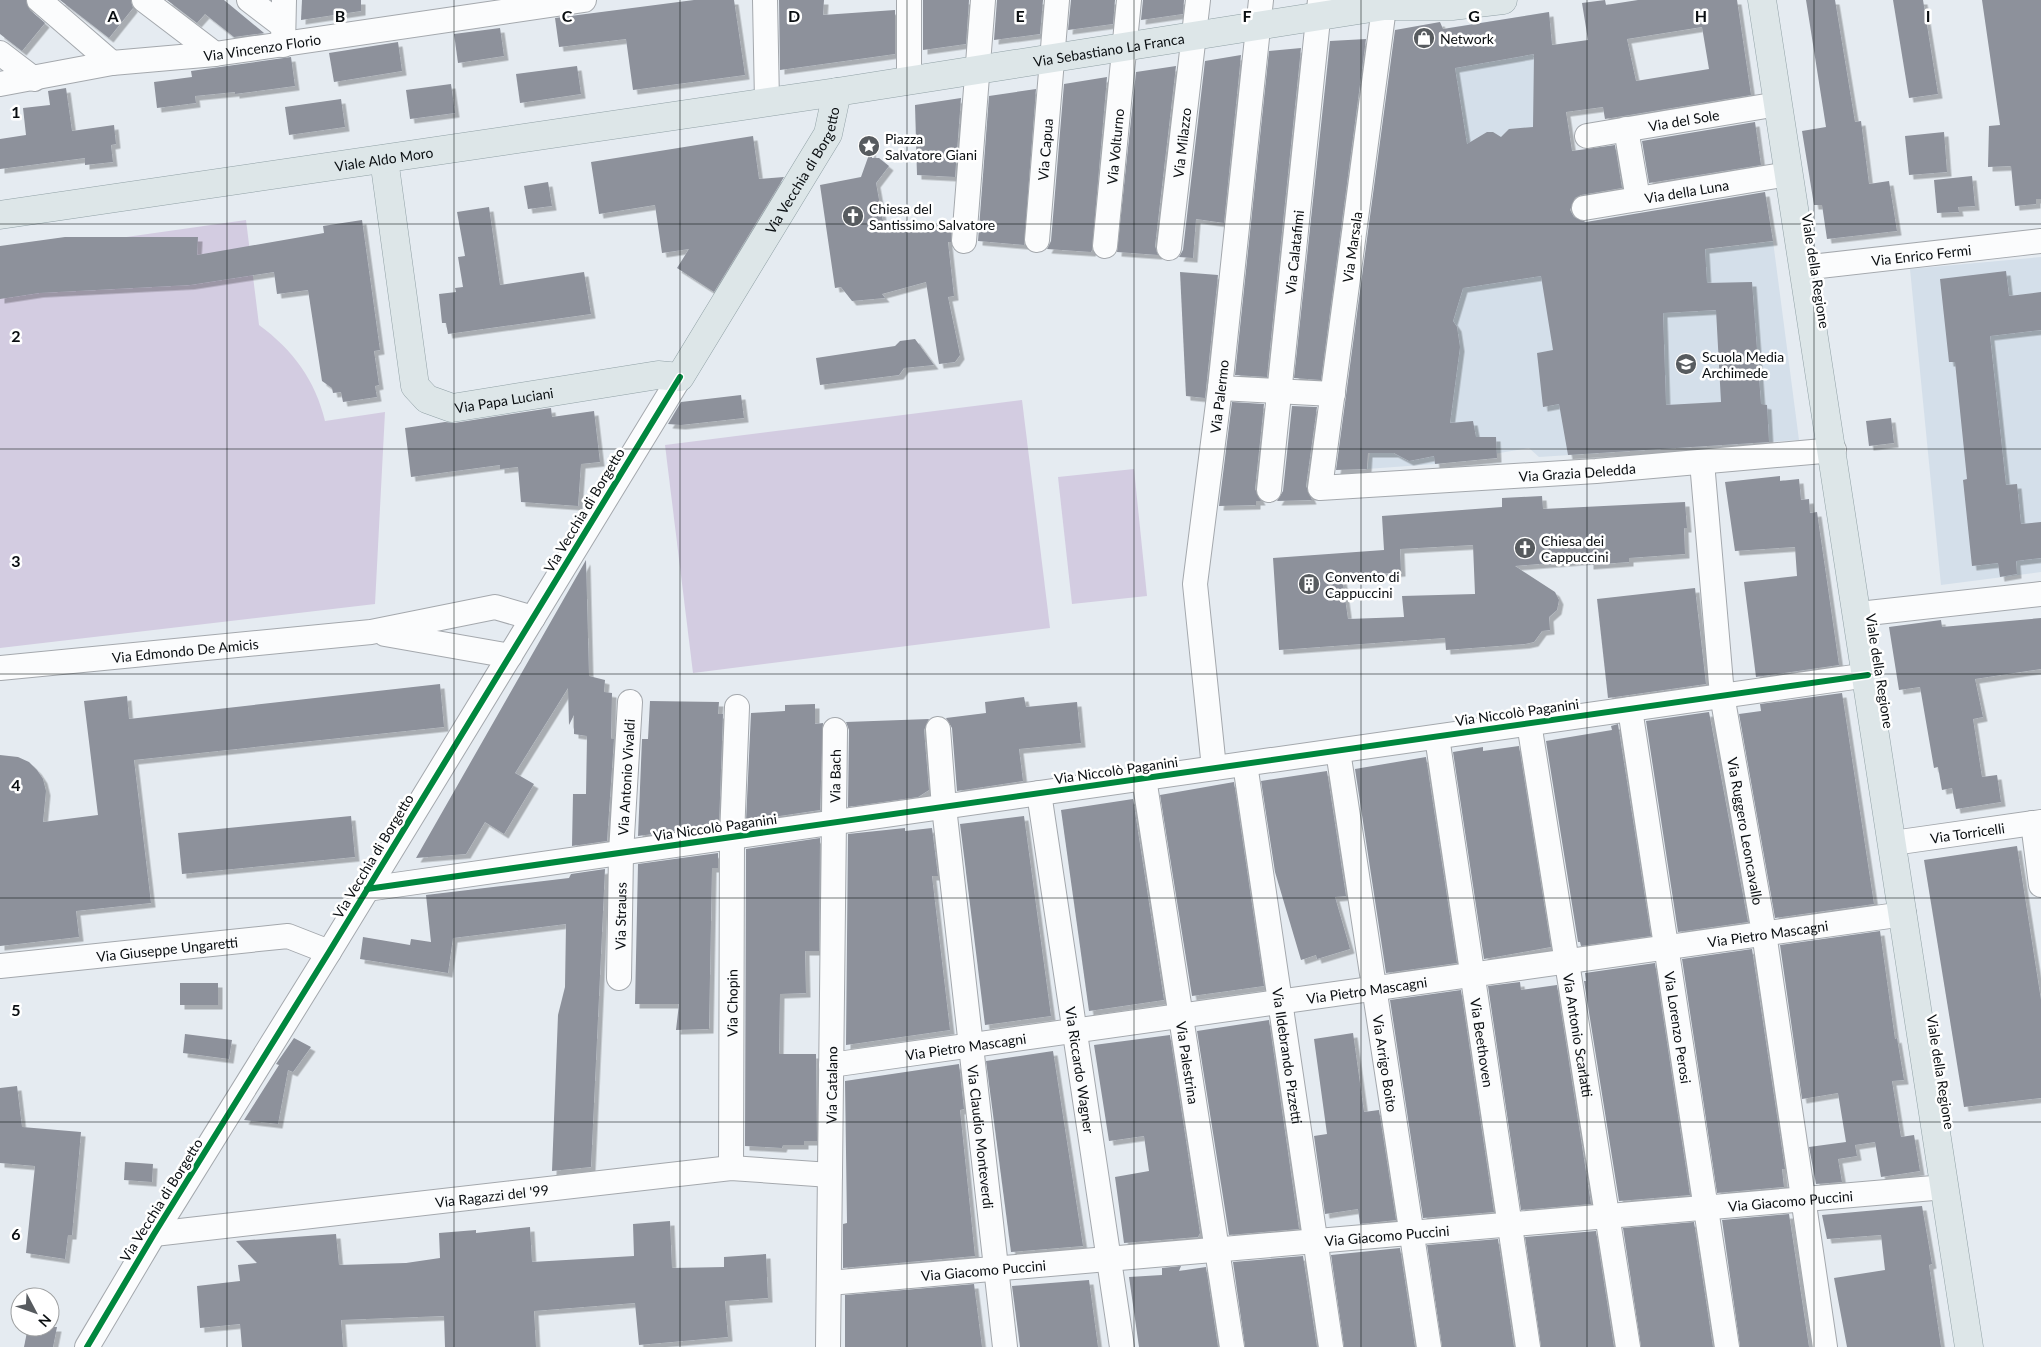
<svg xmlns="http://www.w3.org/2000/svg" width="2041" height="1347" viewBox="0 0 2041 1347" font-family="Lato,sans-serif">
<defs>
<filter id="shadow"><feDropShadow dx="4.5" dy="4.5" stdDeviation="0" flood-color="#0004"/></filter>
</defs>
<rect width="100%" height="100%" fill="#e5ebf1"/>
<g fill="#d4dfea">
<path d="M1549 12 1553 54V122L1567 120 1572 151 1562 160 1571 221 1582 219 1591 264 1773 241 1799 440 1539 457 1529 448 1435 464 1367 469 1448 28Z"/>
<path d="M2041 257V572L1941 585 1910 269Z"/>
</g>
<g fill="#d3cce1">
<path d="M246 220 259 325C293 350 315 380 325 421L385 412 375 604 0 648V255Z"/>
<path d="M1022 400 1050 628 693 673 665 445Z"/>
<path d="M1134 469 1147 596 1072 604 1058 477Z"/>
</g>
<g fill="#8d919b" fill-rule="evenodd" filter="url(#shadow)">
<path d="M0 0H26L30 10 45 23 22 51 0 34Z"/>
<path d="M60 0H131L133 8 109 38Z"/>
<path d="M167 0H224L264 33 234 37 205 14 197 23Z"/>
<path d="M302 0H361V11L301 20Z"/>
<path d="M694 0H734L745 75 633 90 626 39 559 47 555 18Z"/>
<path d="M779 0H824L823 15 895 10V54L780 70Z"/>
<path d="M923 0H969L966 44 923 50Z"/>
<path d="M997 0H1043L1040 34 994 40Z"/>
<path d="M1071 0H1115L1113 24 1068 30Z"/>
<path d="M1143 0H1184L1183 14 1141 20Z"/>
<path d="M1605 0 1606 5 1638 0H1737L1751 95 1605 119 1603 107 1566 112 1572 151 1615 145 1622 188 1581 195 1575 198 1570 210 1574 217 1586 222 1765 192 1773 241 1705 249 1707 283 1752 282 1761 404 1767 405 1769 442 1568 455 1559 404 1543 407 1537 353 1553 350 1541 276 1463 288 1453 321 1457 327 1460 347 1450 423 1473 421 1476 437H1496L1497 458 1435 464 1434 456 1409 461 1394 453H1368L1367 469 1336 470 1395 30 1440 22 1443 29 1549 12 1552 45 1588 40 1582 3ZM1702 27 1709 69 1636 81 1627 39ZM1534 54 1533 127 1509 129 1501 137 1493 132H1487L1467 144 1455 68ZM1716 310 1721 402 1666 405 1663 313Z"/>
<path d="M1806 0H1835L1855 122 1861 121 1869 184 1889 181 1897 231 1827 239 1822 205H1814L1802 131 1826 127Z"/>
<path d="M1893 0H1923L1938 94 1909 98Z"/>
<path d="M1982 0H2041V199H2036V204L2015 206 2011 166 1988 167 1989 126 2000 125Z"/>
<path d="M500 28 504 56 458 63 454 34Z"/>
<path d="M1366 39 1321 380 1294 378 1330 41Z"/>
<path d="M398 42 402 71 334 82 329 53Z"/>
<path d="M1301 48 1267 377 1235 375 1269 51Z"/>
<path d="M1241 55 1224 223 1196 219 1193 258 1179 257 1183 250 1205 61Z"/>
<path d="M291 57 295 86 235 94V92L195 96 196 103 157 108 154 82 192 77 191 71Z"/>
<path d="M577 66 581 94 520 103 516 74Z"/>
<path d="M1176 66 1155 246 1158 255 1117 252 1136 72Z"/>
<path d="M1107 77 1092 250 1091 252 1047 249 1051 241 1064 84Z"/>
<path d="M451 84 455 113 410 119 406 90Z"/>
<path d="M66 88 72 131 114 125 116 144 111 145 113 162 85 165V158L0 169V139L26 135 23 108 50 105 48 91Z"/>
<path d="M1036 89 1024 245 978 241 989 96Z"/>
<path d="M961 98 955 177 917 175 915 105Z"/>
<path d="M341 99 345 127 289 135 285 107Z"/>
<path d="M1755 122 1761 165 1649 183 1642 141Z"/>
<path d="M1944 132 1947 172 1909 175 1905 136Z"/>
<path d="M753 136 759 179 784 177 714 292 677 268 689 249 662 253 655 205 599 214 591 162Z"/>
<path d="M871 149 872 158H879L889 166 876 183 885 233 952 222 951 242H948L954 296 948 297 960 355 955 362 939 364 926 282 882 294 885 298 852 301 841 287 835 288 820 185 861 177Z"/>
<path d="M1972 176 1975 206 1958 207 1959 212 1937 213 1934 180Z"/>
<path d="M548 182 552 206 528 209 524 186Z"/>
<path d="M489 207 500 285 584 272 591 314 448 334 446 323H442L439 294 456 292 455 288 463 287 458 257 465 256 457 212Z"/>
<path d="M362 220 380 350 374 351 379 385 375 386 377 397 343 402 341 392 333 393 332 388 322 381 308 290 277 294 274 272 190 285 39 293 0 299V246L65 237H198L197 255 324 233 323 226Z"/>
<path d="M2006 271 2009 296 2041 292V330L1990 336 2006 485 2017 484 2021 524 2041 522V558L2016 561 2017 574 2000 577 1998 563 1972 566 1963 480 1967 479 1955 362H1949L1940 279Z"/>
<path d="M1180 272 1218 275 1205 398 1186 396Z"/>
<path d="M915 339 934 365 904 368 899 375 820 385 816 358 895 346 900 341Z"/>
<path d="M741 395 744 418 681 425 668 424 681 402Z"/>
<path d="M1232 402 1264 404 1255 489 1261 501H1256V505L1219 506Z"/>
<path d="M1292 406 1317 407 1306 486 1312 500 1277 501 1283 491Z"/>
<path d="M551 408 552 417 594 411 600 462 581 464 578 506 521 502 518 467 500 469V465L411 477 405 428 445 422 454 423Z"/>
<path d="M1891 418 1894 443 1869 446 1866 421Z"/>
<path d="M1780 476V481L1799 479 1801 500 1809 499 1810 513 1817 512 1839 665 1756 677 1744 582 1797 576 1795 547 1735 551 1725 482Z"/>
<path d="M1542 496 1543 509 1685 502 1687 528H1684L1685 554 1629 558V562L1589 565V560L1515 566 1555 592 1559 600 1557 610 1549 617 1550 630 1542 631 1534 642 1525 644 1446 650 1445 638 1279 650 1273 558 1384 550 1382 516 1502 507V498ZM1473 545 1475 594 1402 596 1404 617 1348 619 1342 577 1401 572 1400 549Z"/>
<path d="M586 560 589 676 605 680 604 692 612 693 611 739H614L607 841 572 846 573 794H586L587 736 574 734V715L569 725 568 688 515 773 534 784 504 834 485 822 466 854 416 858Z"/>
<path d="M1695 588 1706 684 1608 698 1597 599Z"/>
<path d="M2041 618V669L1975 679 1983 717 1973 719 1982 777 1997 775 2001 802 1956 809 1952 788 1942 790 1938 767 1934 768 1920 687 1899 690 1889 627 1941 620 1942 627Z"/>
<path d="M440 684 444 727 134 760 151 903 76 911 79 937 0 946V755L18 757 29 762 37 770 43 779 46 791 43 822 98 815 84 701 127 696 129 719Z"/>
<path d="M1842 693 1874 904 1775 918 1739 714 1761 711 1760 704Z"/>
<path d="M1024 697 1026 707 1077 702 1081 743 1019 749 1023 781 957 791 952 728 946 718 986 713 985 702Z"/>
<path d="M650 701 719 702 718 714H723L719 825 638 836 642 739H648Z"/>
<path d="M815 704V724L823 723 820 810 746 821 751 713 785 711V705Z"/>
<path d="M1709 712 1748 922 1678 932 1646 721Z"/>
<path d="M929 719 924 730 929 790 918 797 848 807 849 730 846 722Z"/>
<path d="M1618 724 1651 936 1581 946 1580 942H1578L1546 741 1612 730 1611 726Z"/>
<path d="M1519 746 1551 947 1484 959 1453 752 1483 747V751Z"/>
<path d="M1426 757 1457 963 1386 973 1355 769Z"/>
<path d="M1327 771 1346 896 1335 897 1350 949 1317 959 1316 955 1301 960 1275 872 1261 781Z"/>
<path d="M1234 782 1264 986 1192 996 1160 795Z"/>
<path d="M1133 799 1164 1000 1089 1011 1061 810Z"/>
<path d="M351 816 355 857 182 874 178 833Z"/>
<path d="M1024 816 1051 1016 985 1025 960 824Z"/>
<path d="M905 828V831L932 828 938 876H932L950 1030 846 1045 848 834Z"/>
<path d="M820 838 819 951H805L806 993 780 994 779 1054H816L817 1141H804V1145H783L782 1148 745 1146 746 849Z"/>
<path d="M2017 846 2041 1000V1098L1964 1107 1924 860Z"/>
<path d="M718 853V868H712L709 1029 676 1030 679 1004H635L638 864Z"/>
<path d="M605 869 591 1167 552 1171 558 1015 565 987 566 924 453 938 448 973 360 959 363 937 410 945 411 939 431 942 426 895 569 878 571 874Z"/>
<path d="M1880 931 1895 1039 1897 1038 1904 1080 1892 1081 1901 1137 1914 1135 1920 1171 1881 1177 1875 1142 1855 1145 1857 1156 1838 1159 1842 1182 1816 1184 1809 1147 1846 1142 1838 1093 1802 1099 1780 945Z"/>
<path d="M1752 949 1785 1169H1782L1784 1187 1717 1193 1682 959Z"/>
<path d="M1655 963 1690 1195 1619 1201 1584 981H1586L1585 973Z"/>
<path d="M1520 982 1521 990 1557 985 1591 1204 1521 1210 1488 986Z"/>
<rect x="180" y="983" width="38" height="22"/>
<path d="M1461 990 1494 1212 1423 1218 1390 1000Z"/>
<path d="M1269 1020 1299 1229 1229 1235 1197 1031Z"/>
<path d="M1353 1033 1364 1112 1379 1110 1396 1220 1360 1224 1358 1209 1325 1214 1314 1136 1327 1134 1314 1039Z"/>
<path d="M185 1034 232 1040 229 1059 183 1053Z"/>
<path d="M1170 1035 1200 1233 1198 1237 1124 1243 1115 1177 1149 1171 1144 1136 1109 1141 1094 1045Z"/>
<path d="M294 1038 311 1047 293 1072 288 1070 278 1124 244 1120 279 1065 276 1064Z"/>
<path d="M1053 1051 1083 1246 1011 1252 986 1061Z"/>
<path d="M959 1064 964 1109 960 1110 975 1256 843 1268V1224L847 1223 845 1081Z"/>
<path d="M17 1086 22 1127 81 1132 72 1235H68L65 1259 26 1253 35 1166 0 1163V1088Z"/>
<path d="M125 1162 153 1164 152 1182 124 1180Z"/>
<path d="M1922 1206 1932 1264 1929 1265 1941 1347H1847L1834 1278 1885 1270 1881 1235 1827 1239 1822 1215Z"/>
<path d="M1789 1214 1809 1347H1740L1722 1220Z"/>
<path d="M670 1221 672 1268 724 1267V1257L766 1254 768 1298 725 1301 728 1337 639 1345 635 1303 534 1311 536 1347H445L444 1316 341 1320 343 1347H242L240 1324 200 1328 197 1286 240 1281 238 1265 257 1263 236 1241 336 1234 339 1265 406 1263 440 1258 439 1233 476 1230V1233L530 1227 532 1262 634 1256 633 1224Z"/>
<path d="M1694 1222 1713 1347H1641L1623 1228Z"/>
<path d="M1596 1231 1614 1347H1541L1525 1237Z"/>
<path d="M1498 1239 1514 1347H1442L1427 1245Z"/>
<path d="M1400 1248 1415 1347H1344L1331 1255Z"/>
<path d="M1303 1256 1317 1347H1245L1233 1262Z"/>
<path d="M1181 1266 1179 1271 1206 1267 1218 1347H1139L1129 1277 1162 1275V1268Z"/>
<path d="M1089 1280 1098 1347H1020L1012 1286Z"/>
<path d="M974 1284 982 1347H845V1295Z"/>
<path d="M28 1327H57L53 1347H24Z"/>
</g>
<g fill="none" stroke-linecap="round" stroke-linejoin="round">
<g stroke="#a4a8ad" stroke-width="26">
<g id="minor">
<path d="M39 0 112 63"/>
<path d="M144 0 215 54"/>
<path d="M249 0 283 26"/>
<path d="M765 0 767 101"/>
<path d="M909 0V80"/>
<path id="s1" d="M1385 0 1320 488 1596 471 1834 450"/>
<path d="M283 45 284 0"/>
<path d="M0 53 34 79"/>
<path id="s2" d="M0 84 112 63 215 54 584 0"/>
<path d="M1626 129 1638 199"/>
<path id="s3" d="M1587 136 1778 104"/>
<path id="s4" d="M1584 208 1788 174"/>
<path id="s5" d="M1037 240 1057 0"/>
<path d="M964 241 983 0"/>
<path id="s6" d="M1105 246 1129 0"/>
<path id="s7" d="M1169 248 1198 0"/>
<path id="s8" d="M1802 268 2041 241"/>
<path d="M1220 388 1333 394"/>
<path id="s9" d="M1702 462 1722 695 1764 933 1825 1347"/>
<path id="s10" d="M1269 490 1320 0"/>
<path d="M1859 614 2041 594"/>
<path d="M385 634 510 656"/>
<path id="s11" d="M0 668 371 632 495 607 533 618"/>
<path id="s12" d="M1630 709 1727 1347"/>
<path id="s13" d="M1529 723 1628 1347"/>
<path id="s14" d="M938 729 944 807 1005 1347"/>
<path id="s15" d="M1437 737 1528 1347"/>
<path id="s16" d="M1338 751 1429 1347"/>
<path id="s17" d="M1245 764 1331 1347"/>
<path id="s18" d="M1214 768 1195 584 1220 388 1261 0"/>
<path id="s19" d="M1144 778 1232 1347"/>
<path id="s20" d="M1039 793 1122 1347"/>
<path d="M2033 823 2041 885"/>
<path id="s21" d="M1893 843 2041 822"/>
<path d="M367 889 1868 675"/>
<path id="s22" d="M0 966 288 936 329 952"/>
<path id="s23" d="M619 978 621 853 630 702"/>
<path id="s24" d="M831 1065 1904 914"/>
<path id="s25" d="M731 1168 732 837 737 707"/>
<path id="s26" d="M154 1234 731 1168 830 1175"/>
<path id="s27" d="M829 1283 1945 1187"/>
<path d="M87 1347 154 1234 329 952 680 377"/>
<path id="s28" d="M828 1347 835 730"/>
</g>
</g>
<g stroke="#91a1a6" stroke-width="29">
<g id="major">
<path d="M1762 0C1832 449 1902 898 1969 1347"/>
<path id="s29" d="M384 159 415 386 427 399 452 408 658 375 680 377 828 134 837 92"/>
<path id="s30" d="M0 215 837 92 1384 6H1452L1503 0"/>
</g>
</g>
<use href="#minor" stroke="#fbfcfd" stroke-width="24"/>
<use href="#major" stroke="#dde6e8" stroke-width="28"/>
<g stroke="#fff" stroke-width="9">
<g id="cycleway">
<path d="M367 889 1868 675"/>
<path d="M87 1347 154 1234 329 952 680 377"/>
</g>
</g>
<use href="#cycleway" stroke="#00873e" stroke-width="6"/>
</g>
<path fill="none" stroke="#0a0e11" stroke-width="1" stroke-opacity="0.55" d="M227 0V1347M454 0V1347M680 0V1347M907 0V1347M1134 0V1347M1361 0V1347M1587 0V1347M1814 0V1347M0 224H2041M0 449H2041M0 674H2041M0 898H2041M0 1122H2041"/>
<defs>
<g id="shop-disc" transform="scale(1.125)"><circle r="9.5" fill="#575b5f" stroke="#fff"/><path d="M-5-2.5h2.3a2.7 3.5 0 0 1 5.4 0H5L5.5 6h-11ZM-1.5-2.5h3a1.5 2.3 0 0 0-3 0Z" fill="#fff"/></g>
<g id="sight-disc" transform="scale(1.125)"><circle r="9.5" fill="#575b5f" stroke="#fff"/><path d="M0-6L1.8-2.2L6-1.7L2.9 1.2L3.7 5.4L0 3.3L-3.7 5.4L-2.9 1.2L-6-1.7L-1.8-2.2Z" fill="#fff"/></g>
<g id="church-disc" transform="scale(1.125)"><circle r="9.5" fill="#575b5f" stroke="#fff"/><path d="M-1.2-6h2.4v3.5h3.3v2.4h-3.3V6h-2.4V-.1h-3.3v-2.4h3.3Z" fill="#fff"/></g>
<g id="school-disc" transform="scale(1.125)"><circle r="9.5" fill="#575b5f" stroke="#fff"/><path d="M0-5L7-2L0 1L-7-2ZM-4 1L0 2.5L4 1V4Q0 6-4 4Z" fill="#fff"/></g>
<g id="building-disc" transform="scale(1.125)"><circle r="9.5" fill="#575b5f" stroke="#fff"/><path d="M-4-6H4V6H1V3H-1V6H-4ZM-2.5-4.3h1.7v1.8h-1.7ZM.8-4.3h1.7v1.8H.8ZM-2.5-1h1.7V.8h-1.7ZM.8-1h1.7V.8H.8Z" fill="#fff"/></g>
</defs>
<g fill-rule="evenodd">
<use href="#shop-disc" x="1424" y="38"/>
<use href="#sight-disc" x="869" y="146"/>
<use href="#church-disc" x="853" y="216"/>
<use href="#school-disc" x="1686" y="364"/>
<use href="#church-disc" x="1525" y="548"/>
<use href="#building-disc" x="1309" y="584"/>
</g>
<g text-anchor="middle" dominant-baseline="central" stroke-width="5" stroke-linejoin="round" paint-order="stroke">
<g font-size="14" fill="#0a0e11" stroke="#fff" text-anchor="start">
<text x="1440" y="38">Network</text>
<text x="885" y="138">Piazza<tspan x="885" dy="16">Salvatore Giani</tspan></text>
<text x="869" y="208">Chiesa del<tspan x="869" dy="16">Santissimo Salvatore</tspan></text>
<text x="1702" y="356">Scuola Media<tspan x="1702" dy="16">Archimede</tspan></text>
<text x="1541" y="540">Chiesa dei<tspan x="1541" dy="16">Cappuccini</tspan></text>
<text x="1325" y="576">Convento di<tspan x="1325" dy="16">Cappuccini</tspan></text>
</g>
<g font-size="14" fill="#0a0e11" stroke="#fff">
<text stroke="none"><textPath href="#s2" startOffset="265">Via Vincenzo Florio</textPath></text>
<text stroke="none"><textPath href="#s30" startOffset="1121">Via Sebastiano La Franca</textPath></text>
<text stroke="none"><textPath href="#s3" startOffset="98">Via del Sole</textPath></text>
<text stroke="none"><textPath href="#s7" startOffset="106">Via Milazzo</textPath></text>
<text stroke="none"><textPath href="#s6" startOffset="100">Via Volturno</textPath></text>
<text stroke="none"><textPath href="#s5" startOffset="91">Via Capua</textPath></text>
<text stroke="none"><textPath href="#s30" startOffset="388">Viale Aldo Moro</textPath></text>
<text stroke="none"><textPath href="#s29" startOffset="745">Via Vecchia di Borgetto</textPath></text>
<text stroke="none"><textPath href="#s4" startOffset="104">Via della Luna</textPath></text>
<text transform="translate(1352 247) rotate(-82)">Via Marsala</text>
<text stroke="none"><textPath href="#s10" startOffset="239">Via Calatafimi</textPath></text>
<text stroke="none"><textPath href="#s8" startOffset="120">Via Enrico Fermi</textPath></text>
<text transform="translate(1816 271) rotate(81)">Viale della Regione</text>
<text stroke="none"><textPath href="#s18" startOffset="374">Via Palermo</textPath></text>
<text stroke="none"><textPath href="#s29" startOffset="326">Via Papa Luciani</textPath></text>
<text stroke="none"><textPath href="#s1" startOffset="750">Via Grazia Deledda</textPath></text>
<text transform="translate(584 510) rotate(-59)">Via Vecchia di Borgetto</text>
<text stroke="none"><textPath href="#s11" startOffset="186">Via Edmondo De Amicis</textPath></text>
<text transform="translate(1880 671) rotate(81)">Viale della Regione</text>
<text transform="translate(1517 712) rotate(-8)">Via Niccolò Paganini</text>
<text transform="translate(1116 770) rotate(-8)">Via Niccolò Paganini</text>
<text stroke="none"><textPath href="#s28" startOffset="571">Via Bach</textPath></text>
<text stroke="none"><textPath href="#s23" startOffset="201">Via Antonio Vivaldi</textPath></text>
<text transform="translate(715 827) rotate(-8)">Via Niccolò Paganini</text>
<text stroke="none"><textPath href="#s9" startOffset="372">Via Ruggero Leoncavallo</textPath></text>
<text stroke="none"><textPath href="#s21" startOffset="75">Via Torricelli</textPath></text>
<text transform="translate(373 856) rotate(-59)">Via Vecchia di Borgetto</text>
<text stroke="none"><textPath href="#s23" startOffset="62">Via Strauss</textPath></text>
<text stroke="none"><textPath href="#s24" startOffset="946">Via Pietro Mascagni</textPath></text>
<text stroke="none"><textPath href="#s22" startOffset="168">Via Giuseppe Ungaretti</textPath></text>
<text stroke="none"><textPath href="#s24" startOffset="541">Via Pietro Mascagni</textPath></text>
<text stroke="none"><textPath href="#s25" startOffset="165">Via Chopin</textPath></text>
<text stroke="none"><textPath href="#s12" startOffset="322">Via Lorenzo Perosi</textPath></text>
<text stroke="none"><textPath href="#s13" startOffset="316">Via Antonio Scarlatti</textPath></text>
<text stroke="none"><textPath href="#s15" startOffset="309">Via Beethoven</textPath></text>
<text stroke="none"><textPath href="#s24" startOffset="136">Via Pietro Mascagni</textPath></text>
<text stroke="none"><textPath href="#s17" startOffset="295">Via Ildebrando Pizzetti</textPath></text>
<text stroke="none"><textPath href="#s19" startOffset="288">Via Palestrina</textPath></text>
<text stroke="none"><textPath href="#s16" startOffset="316">Via Arrigo Boito</textPath></text>
<text stroke="none"><textPath href="#s20" startOffset="280">Via Riccardo Wagner</textPath></text>
<text transform="translate(1941 1072) rotate(81)">Viale della Regione</text>
<text stroke="none"><textPath href="#s28" startOffset="262">Via Catalano</textPath></text>
<text stroke="none"><textPath href="#s14" startOffset="410">Via Claudio Monteverdi</textPath></text>
<text stroke="none"><textPath href="#s26" startOffset="340">Via Ragazzi del '99</textPath></text>
<text transform="translate(161 1200) rotate(-58)">Via Vecchia di Borgetto</text>
<text stroke="none"><textPath href="#s27" startOffset="965">Via Giacomo Puccini</textPath></text>
<text stroke="none"><textPath href="#s27" startOffset="560">Via Giacomo Puccini</textPath></text>
<text stroke="none"><textPath href="#s27" startOffset="155">Via Giacomo Puccini</textPath></text>
</g>
</g>
<g font-size="16" text-anchor="middle" font-weight="bold" fill="#0a0e11" stroke="#fff" stroke-width="5" stroke-linejoin="round" paint-order="stroke">
<text x="113" y="22">A</text>
<text x="340" y="22">B</text>
<text x="567" y="22">C</text>
<text x="794" y="22">D</text>
<text x="1020" y="22">E</text>
<text x="1247" y="22">F</text>
<text x="1474" y="22">G</text>
<text x="1701" y="22">H</text>
<text x="1928" y="22">I</text>
<text x="16" y="118">1</text>
<text x="16" y="342">2</text>
<text x="16" y="567">3</text>
<text x="16" y="791">4</text>
<text x="16" y="1016">5</text>
<text x="16" y="1240">6</text>
</g>
<g transform="translate(35 1312) rotate(131)"><circle r="24" fill="#ffffff" stroke="#9d9fa0"/>
<path d="M0-4L9 19L0 12L-9 19Z" fill="#575b5f"/>
<text y="-8" font-size="14" font-weight="bold" text-anchor="middle" fill="#0a0e11">N</text>
</g>
</svg>
